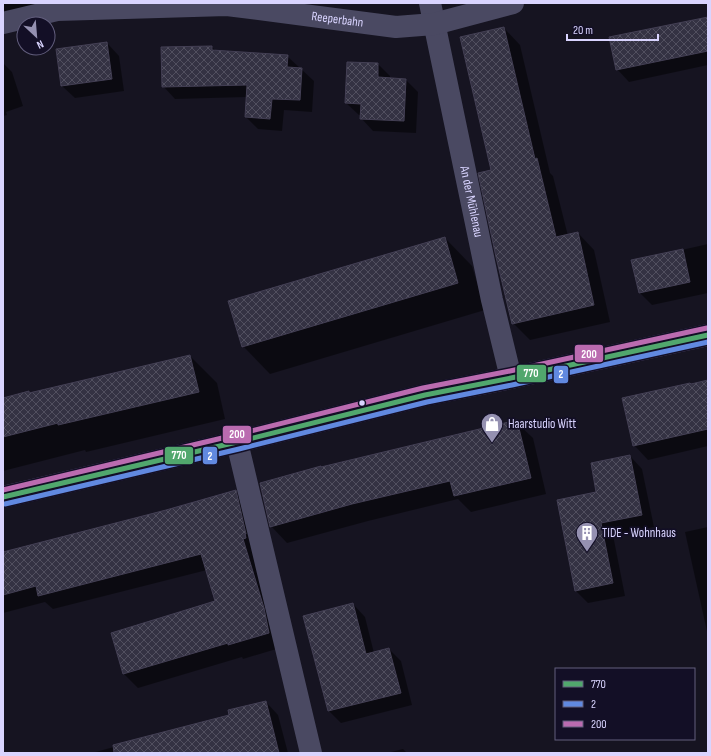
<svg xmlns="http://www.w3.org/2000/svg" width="711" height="756" viewBox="0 0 711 756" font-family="'Sofia Sans Condensed',sans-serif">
<defs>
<pattern id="building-cross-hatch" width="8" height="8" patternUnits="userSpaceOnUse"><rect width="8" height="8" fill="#343243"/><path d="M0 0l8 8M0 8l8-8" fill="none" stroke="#514f5f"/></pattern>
</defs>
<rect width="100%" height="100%" fill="#161421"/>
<g fill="#0007">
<path d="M3 3H48L3 16Z"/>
<path d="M708 18V65L629 82 617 69Z"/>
<path d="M504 28 520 45 550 173 553 176 568 236 578 233 594 250 610 322 530 340 513 323 492 171Z"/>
<path d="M107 43 119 56 124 91 75 98 62 86 57 50Z"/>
<path d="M212 47 216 51 287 56 314 81 312 112 284 110 282 131 258 129 246 117 247 97 175 99 163 86Z"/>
<path d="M3 63 12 72 23 106 6 112 7 115 3 116Z"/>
<path d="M378 64 390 76V79L406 80 418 92 416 133 373 131 361 118V115H359L346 103Z"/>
<path d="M445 238 472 266 485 310 270 374 243 346Z"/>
<path d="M708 244V293L652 305 640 293 633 261Z"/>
<path d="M190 356 217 383 225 419 86 452 85 450 3 471V399L29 392 30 394Z"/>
<path d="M708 382V446L648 460 634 445Z"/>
<path d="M516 422 533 438 546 494 471 512 458 499 368 521 287 543 271 526Z"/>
<path d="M630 456 642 469 654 527 613 535 625 596 588 603 576 591 597 493Z"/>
<path d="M235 491 249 505 283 647 243 659 242 657 138 688 124 674 112 633 216 602 207 570 53 609 45 602 3 613V553L167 511Z"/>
<path d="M708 527V636L685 532Z"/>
<path d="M353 604 365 617 374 653 389 649 401 661 412 705 341 723 329 711Z"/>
<path d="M266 702 278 715 288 753H92L230 715Z"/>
<path d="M403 749 407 753H387Z"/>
</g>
<g fill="url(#building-cross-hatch)" stroke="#433f54">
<path d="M708 17V51L616 70 609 37Z"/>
<path d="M504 27 535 159 537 158 556 237 578 232 594 305 512 324 496 257 478 173 491 170 460 37Z"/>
<path d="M107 42 112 79 61 86 56 49Z"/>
<path d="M212 46V50L288 55 287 67 302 68 300 100 272 99 270 119 245 117 247 85 162 87 161 47Z"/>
<path d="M347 62 378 63V77L406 79 404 121 360 119 361 104 345 103Z"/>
<path d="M445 237 458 283 242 347 228 301Z"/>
<path d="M683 249 690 282 639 293 631 260Z"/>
<path d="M190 355 199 392 58 425V423L3 437V398L29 391V393Z"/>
<path d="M708 380V429L633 446 622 398 690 383 691 384Z"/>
<path d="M517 420 531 478 454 496 450 481 352 504 270 527 260 483 321 466V467Z"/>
<path d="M630 455 642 515 601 523 613 583 575 591 557 500 596 492 591 463Z"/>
<path d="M236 490 246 534H245L246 538 243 539 264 608 269 633 228 645V643L123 674 111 633 215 601 201 554 38 596 36 586 3 595V552L166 510Z"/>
<path d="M353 603 366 654 389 648 401 693 328 711 303 616Z"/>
<path d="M266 701 279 753H114L113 745 229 715 228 710Z"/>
</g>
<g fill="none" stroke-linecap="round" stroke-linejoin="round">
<g stroke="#4a4962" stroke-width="22">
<path id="s1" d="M430 3 492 300 511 378"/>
<path id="s2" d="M3 23 57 10 227 5 396 27 434 24 513 3"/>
<path d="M237 442 311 753"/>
</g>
<path stroke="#5e5373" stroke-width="22" d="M3 497 237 442 425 395 511 378 708 335"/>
<g stroke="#130f26" stroke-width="8">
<path id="bus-1" d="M3 497 237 442 425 395 511 378 708 335"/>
</g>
<g stroke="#130f26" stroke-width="8">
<path id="bus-2" d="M5 504 239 449 427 402 512 385 708 342"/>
</g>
<g stroke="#130f26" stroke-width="8">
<path id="bus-3" d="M3 490 235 435 423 388 510 371 707 328"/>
</g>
<use href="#bus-1" stroke="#51a76d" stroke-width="5"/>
<use href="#bus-2" stroke="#6189e0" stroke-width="5"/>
<use href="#bus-3" stroke="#ba6bb0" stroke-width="5"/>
</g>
<defs>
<g id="shop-pin" transform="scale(1.15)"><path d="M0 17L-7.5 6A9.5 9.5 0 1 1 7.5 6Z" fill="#9591b1" stroke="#130f26"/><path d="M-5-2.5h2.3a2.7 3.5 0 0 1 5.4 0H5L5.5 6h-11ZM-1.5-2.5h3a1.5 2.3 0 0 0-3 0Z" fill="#fff"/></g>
<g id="building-pin" transform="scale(1.15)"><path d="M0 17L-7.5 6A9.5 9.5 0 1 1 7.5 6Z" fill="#9591b1" stroke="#130f26"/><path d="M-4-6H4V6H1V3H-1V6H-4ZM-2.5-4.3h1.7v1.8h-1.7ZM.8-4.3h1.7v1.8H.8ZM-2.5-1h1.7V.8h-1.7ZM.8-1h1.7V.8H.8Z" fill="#fff"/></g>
</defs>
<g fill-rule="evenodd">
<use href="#shop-pin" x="492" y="424"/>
<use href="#building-pin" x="587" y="533"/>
</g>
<circle fill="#d9d4ff" stroke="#130f26" stroke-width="1.5" cx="362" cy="403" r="3.5"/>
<g text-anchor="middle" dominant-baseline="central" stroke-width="3.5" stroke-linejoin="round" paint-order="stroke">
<g font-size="13" fill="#d9d4ff" stroke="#130f26">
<text stroke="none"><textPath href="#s2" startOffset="337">Reeperbahn</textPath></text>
<text stroke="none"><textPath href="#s1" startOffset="203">An der Mühlenau</textPath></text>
</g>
<g font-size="13" fill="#d9d4ff" stroke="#130f26" text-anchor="start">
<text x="508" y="424">Haarstudio Witt</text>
<text x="602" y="533">TIDE - Wohnhaus</text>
</g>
</g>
<g stroke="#130f26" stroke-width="1.5">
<rect x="574" y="344" width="30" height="19" rx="4" fill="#ba6bb0"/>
<rect x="516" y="364" width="31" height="19" rx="4" fill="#51a76d"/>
<rect x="553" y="365" width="16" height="19" rx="4" fill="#6189e0"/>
<rect x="222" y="425" width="30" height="19" rx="4" fill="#ba6bb0"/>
<rect x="164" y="446" width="30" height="19" rx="4" fill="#51a76d"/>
<rect x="202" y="446" width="16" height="19" rx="4" fill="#6189e0"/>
</g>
<g font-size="11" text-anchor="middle" font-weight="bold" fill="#fff">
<text x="589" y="358">200</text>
<text x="531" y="377">770</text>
<text x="561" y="378">2</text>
<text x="237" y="438">200</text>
<text x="179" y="459">770</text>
<text x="210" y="460">2</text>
</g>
<rect width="711" height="756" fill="none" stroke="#d9d4ff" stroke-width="8"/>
<rect x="555" y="668" width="140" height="72" fill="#130f26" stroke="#625e7d"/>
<rect x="563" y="681" width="20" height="6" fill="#51a76d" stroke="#625e7d"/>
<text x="591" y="688" font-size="12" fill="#d9d4ff">770</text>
<rect x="563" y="701" width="20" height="6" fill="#6189e0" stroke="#625e7d"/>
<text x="591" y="708" font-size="12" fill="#d9d4ff">2</text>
<rect x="563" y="721" width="20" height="6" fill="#ba6bb0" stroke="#625e7d"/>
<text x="591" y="728" font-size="12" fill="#d9d4ff">200</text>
<g transform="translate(36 36) rotate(154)"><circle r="19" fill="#130f26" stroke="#625e7d"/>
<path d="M0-3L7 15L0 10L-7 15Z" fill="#9591b1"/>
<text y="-6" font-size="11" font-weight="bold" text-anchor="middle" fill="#d9d4ff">N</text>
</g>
<path d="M567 34v6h91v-6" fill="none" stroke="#d9d4ff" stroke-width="2"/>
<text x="573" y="34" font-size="12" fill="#d9d4ff" stroke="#130f26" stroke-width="3" paint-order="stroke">20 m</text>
</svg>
